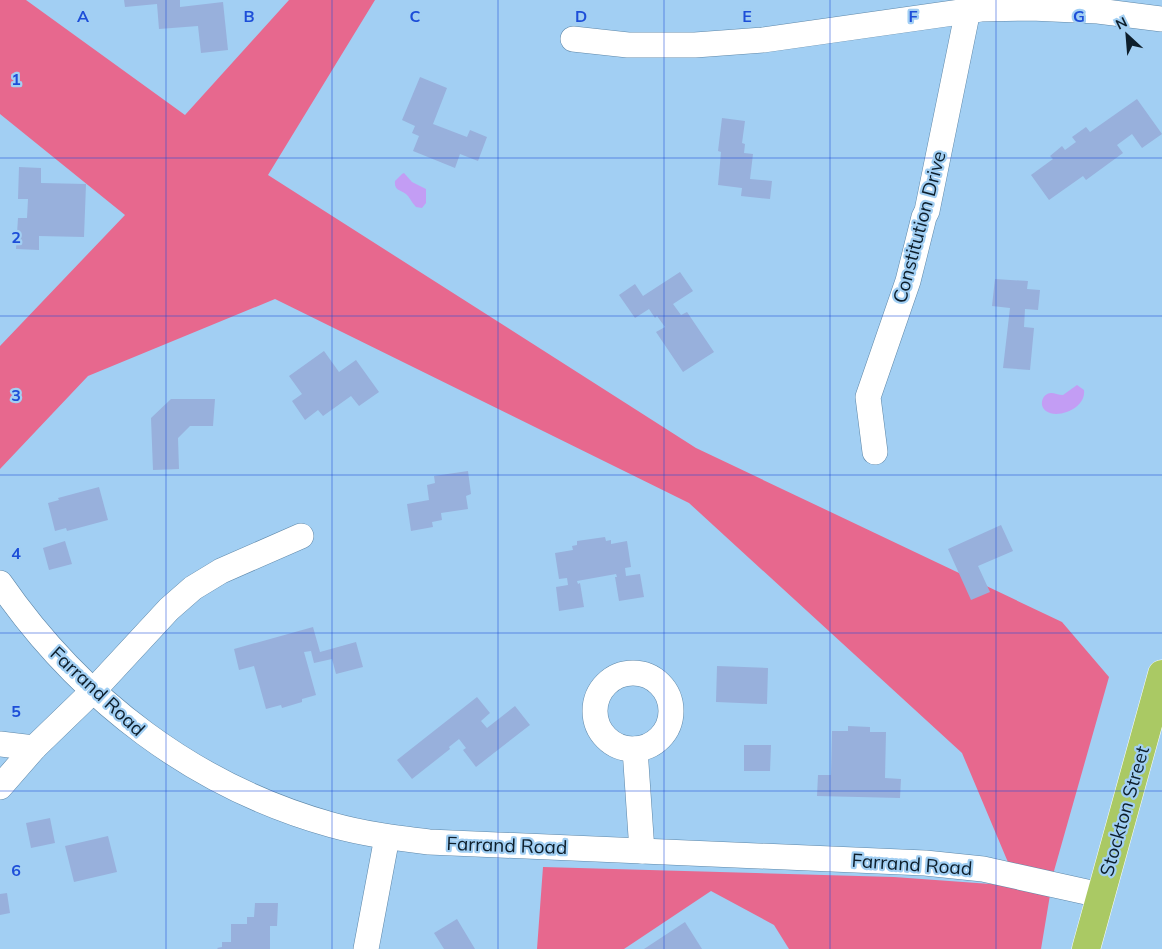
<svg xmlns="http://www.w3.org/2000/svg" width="1162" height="949" viewBox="0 0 1162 949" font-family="Mulish,sans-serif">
<rect width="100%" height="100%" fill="#a2cff3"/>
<path fill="#e7688e" d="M0 0H26L185 115 289 0H375L268 175 696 448 1062 622 1109 677 1054 871 1041 949H789L774 925 711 891 624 949H537L543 867 894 877 1018 886 962 753 689 503 275 299 88 376 0 469V346L125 215 0 114Z"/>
<g fill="#c39df4">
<path d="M404 173 412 182 426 189V203L422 208 416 207C413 204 411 200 408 196 402 189 394 192 395 181L402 174Z"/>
<path d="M1077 385 1084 390C1085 397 1081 403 1076 407 1068 413 1054 417 1046 411 1038 405 1043 393 1051 393 1055 393 1058 395 1063 395Z"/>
</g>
<g fill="#98b0dc">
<path d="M124 0H180V7L223 2 228 50 201 53 198 26 159 29 157 4 125 7Z"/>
<path d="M420 77 447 88 433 124 467 137 470 130 487 137 478 161 460 154 455 168 413 151 419 136 412 133 415 126 402 120Z"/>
<path d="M1137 99 1162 134 1142 148 1132 134 1117 145 1123 153 1086 180 1083 176 1049 200 1031 175 1053 159 1050 156 1062 146 1065 150 1076 142 1072 137 1086 127 1090 132Z"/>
<path d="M722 118 745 121 742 143 745 144 744 153 753 154 750 179 772 181 770 199 741 196 742 188 718 185 721 152 718 151Z"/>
<path d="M19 167 41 168V183L86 184 84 237 39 236V250L16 249 18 218H27L28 199H18Z"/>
<path d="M680 272 693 291 673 304 681 315 687 312 714 352 683 372 656 332 665 327 657 316 655 318 649 309 635 318 619 295 635 284 643 296Z"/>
<path d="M995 279 1028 281 1027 289 1040 290 1038 310 1025 309 1024 327 1034 328 1030 370 1003 368 1010 308 992 306Z"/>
<path d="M324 351 339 372 356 360 379 392 359 406 351 396 323 416 318 410 305 420 292 401 302 394 289 376Z"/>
<path d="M171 399H215L213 426H190L178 438 179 469 153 470 151 418Z"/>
<path d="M468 471 471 494 466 496 468 509 441 513 442 520 432 522 433 527 411 531 407 504 429 500 427 485 435 483 434 476Z"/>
<path d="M99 487 108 520 67 531 66 528 55 531 48 503 59 500 58 498Z"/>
<path d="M1001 525 1013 551 978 566 990 592 971 600 948 549Z"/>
<path d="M605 537 606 541 611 540V544L627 541 631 567 625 568 626 576 640 574 644 597 619 601 615 577H617L616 574 577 581 578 584 580 583 584 607 559 611 556 587 568 585 567 578 559 579 555 553 573 550 572 546 577 545V541Z"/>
<path d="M65 541 72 564 49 570 43 548Z"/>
<path d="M313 627 320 652 356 642 363 667 336 674 332 659 314 663 311 651 304 652 316 695 302 699V702L282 708 281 705 266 709 254 666 239 670 234 649Z"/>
<path d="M717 666 768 668 767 704 716 702Z"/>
<path d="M477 697 490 713 481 721 487 728 515 706 530 725 476 767 463 750 466 748 459 739 449 747 450 749 412 779 397 760Z"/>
<path d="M848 726 870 727V732H886L885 778 901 779 900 798 817 796 818 775H831L832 731H848Z"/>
<path d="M744 745H771L770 771H744Z"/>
<path d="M50 818 55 843 31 848 26 823Z"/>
<path d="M108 836 117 872 74 882 65 846Z"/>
<path d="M7 893 10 913 0 915V894Z"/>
<path d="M255 903H278L277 926H270V949H218L217 948 222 947V942H231V924H247V917H254Z"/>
<path d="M457 919 475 949H444L434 933Z"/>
<path d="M685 922 702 949H644Z"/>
</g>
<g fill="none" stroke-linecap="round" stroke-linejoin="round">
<g stroke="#5d87a9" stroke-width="26">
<g id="street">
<path d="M573 39 628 45H695L763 40 981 9 1031 8 1098 11 1162 19"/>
<path d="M875 452 868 397 908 281 924 217 927 211 970 0"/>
<path d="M0 583C81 700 195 787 332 825 364 834 396 838 429 842L925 863 983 869 1100 895"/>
<circle cx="633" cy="711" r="38"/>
<path d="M0 744 34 748"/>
<path d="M635 749 642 851"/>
<path d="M0 787 34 748 93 691 169 609 193 588 221 571 301 536"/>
<path d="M366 949 387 837"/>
</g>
</g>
<g stroke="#fff" stroke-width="29">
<path id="highway" d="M1086 949 1162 674"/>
</g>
<use href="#street" stroke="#fff" stroke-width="25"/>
<use href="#highway" stroke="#aac964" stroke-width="28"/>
</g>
<path fill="none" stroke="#1d4ed8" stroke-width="1" stroke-opacity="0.55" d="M166 0V949M332 0V949M498 0V949M664 0V949M830 0V949M996 0V949M0 158H1162M0 316H1162M0 475H1162M0 633H1162M0 791H1162"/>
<g text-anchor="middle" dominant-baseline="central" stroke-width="4.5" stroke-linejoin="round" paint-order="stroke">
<g font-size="19" fill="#0d1e2b" stroke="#a2cff3">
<text transform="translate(919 227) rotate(-75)">Constitution Drive</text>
<text transform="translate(98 691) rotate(43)">Farrand Road</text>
<text transform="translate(1124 811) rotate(-74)">Stockton Street</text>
<text transform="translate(507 845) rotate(2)">Farrand Road</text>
<text transform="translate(912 864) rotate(4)">Farrand Road</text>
</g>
</g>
<g font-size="16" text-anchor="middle" font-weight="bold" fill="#1d4ed8" stroke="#a2cff3" stroke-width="4.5" stroke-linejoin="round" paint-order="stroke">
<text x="83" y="22">A</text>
<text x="249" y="22">B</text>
<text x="415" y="22">C</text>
<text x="581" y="22">D</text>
<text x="747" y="22">E</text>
<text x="913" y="22">F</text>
<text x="1079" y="22">G</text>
<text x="16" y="85">1</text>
<text x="16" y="243">2</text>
<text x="16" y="401">3</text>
<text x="16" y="559">4</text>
<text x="16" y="717">5</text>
<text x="16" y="876">6</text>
</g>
<g transform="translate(1127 35) rotate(334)" stroke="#a2cff3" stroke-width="4" paint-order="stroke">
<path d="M0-4L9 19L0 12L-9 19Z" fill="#0d1e2b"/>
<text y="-8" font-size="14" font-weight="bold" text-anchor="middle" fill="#0d1e2b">N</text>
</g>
</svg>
